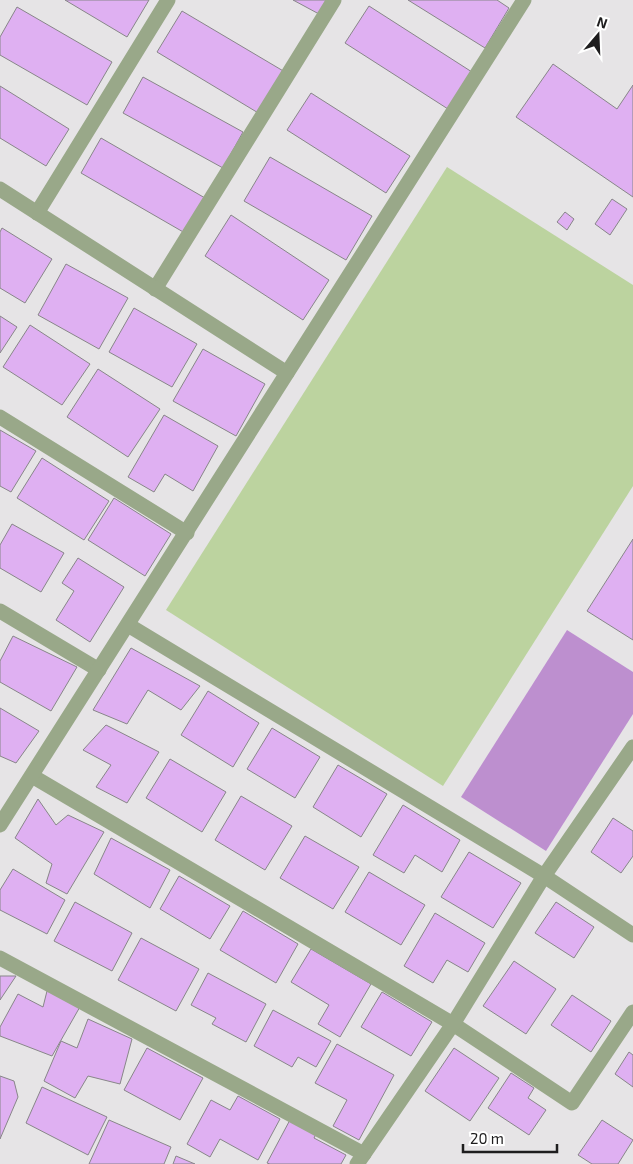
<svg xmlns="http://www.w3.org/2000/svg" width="633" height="1164" viewBox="0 0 633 1164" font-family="'Exo 2',sans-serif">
<rect width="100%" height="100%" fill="#e6e4e6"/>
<path fill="#bcd39f" d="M447 167 633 285V486L443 786 166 610Z"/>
<path fill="#bd8fcf" d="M567 630 633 672V714L546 851 461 797Z"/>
<g fill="#dfb0f2" stroke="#888689">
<path d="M65 0H149L127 37Z"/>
<path d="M293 0H327L319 14Z"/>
<path d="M408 0H497L509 8 485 48Z"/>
<path d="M369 6 472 72 448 109 345 43Z"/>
<path d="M17 7 112 62 87 105 0 55V37Z"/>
<path d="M182 11 285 72 260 114 157 52Z"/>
<path d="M553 64 617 109 633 85V197L516 117Z"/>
<path d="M143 77 243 132 223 168 123 113Z"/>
<path d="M0 86 69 129 46 166 0 138Z"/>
<path d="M311 93 410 156 386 193 287 130Z"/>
<path d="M101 138 205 198 185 233 81 173Z"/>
<path d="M270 157 372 216 346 260 244 201Z"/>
<path d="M612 199 627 209 610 235 595 224Z"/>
<path d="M565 212 574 219 567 230 557 222Z"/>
<path d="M231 215 329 280 303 320 205 256Z"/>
<path d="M2 228 52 259 25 303 0 288V232Z"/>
<path d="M66 264 128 298 99 349 38 315Z"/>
<path d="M134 308 197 344 172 387 109 352Z"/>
<path d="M0 316 17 327 0 353Z"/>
<path d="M30 325 90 364 62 405 3 367Z"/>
<path d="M203 349 265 384 236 436 173 401Z"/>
<path d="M98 369 160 409 128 457 67 417Z"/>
<path d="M164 415 218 446 193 491 165 474 154 492 128 477Z"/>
<path d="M0 430 36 451 11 492 0 486Z"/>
<path d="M42 458 109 501 84 540 17 498Z"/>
<path d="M114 498 171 534 145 576 88 540Z"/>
<path d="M12 524 64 553 41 592 0 568V545Z"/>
<path d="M633 539V640L587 611Z"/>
<path d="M78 558 124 587 90 642 56 620 74 591 62 583Z"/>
<path d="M13 636 77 667 51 711 0 682V661Z"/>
<path d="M131 648 200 686 181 710 148 690 127 724 93 710Z"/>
<path d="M208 691 259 723 233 767 181 735Z"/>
<path d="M0 708 39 731 16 763 0 756Z"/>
<path d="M106 725 159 752 127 803 96 787 111 765 83 750Z"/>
<path d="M272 728 320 757 295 798 247 769Z"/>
<path d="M170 759 226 792 202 832 146 798Z"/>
<path d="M338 765 387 794 361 837 313 807Z"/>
<path d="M241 796 292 826 265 870 215 840Z"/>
<path d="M38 799 56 825 68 815 104 832 67 894 46 883 52 864 15 838Z"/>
<path d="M403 805 460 840 442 872 415 855 404 873 373 855Z"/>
<path d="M613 818 633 831V856L621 873 591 852Z"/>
<path d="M305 836 359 867 333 909 280 878Z"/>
<path d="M111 838 170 870 150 908 94 874Z"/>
<path d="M469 852 521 883 493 928 441 897Z"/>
<path d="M13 869 65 900 47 934 0 910V890Z"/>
<path d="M369 872 425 905 401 945 345 912Z"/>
<path d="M179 876 230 906 210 939 160 909Z"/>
<path d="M75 902 132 933 112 971 54 941Z"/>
<path d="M556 902 594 927 574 958 535 933Z"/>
<path d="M243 911 298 944 276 983 220 950Z"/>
<path d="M435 913 485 943 468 972 447 960 433 983 404 966Z"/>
<path d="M141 938 199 969 176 1011 118 980Z"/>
<path d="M311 949 371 984 340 1037 318 1024 329 1005 291 982Z"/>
<path d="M514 961 556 989 526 1034 483 1006Z"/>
<path d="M208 973 266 1004 246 1042 212 1024 216 1018 191 1005Z"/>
<path d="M0 976H16L0 1000Z"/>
<path d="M47 991 81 1005 52 1056 0 1036V1027L18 994 43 1007Z"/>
<path d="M382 992 432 1022 411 1056 361 1027Z"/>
<path d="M572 995 611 1021 591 1052 551 1025Z"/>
<path d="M273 1010 331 1041 316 1067 298 1057 292 1067 254 1046Z"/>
<path d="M88 1019 132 1039 120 1084 88 1076 75 1098 44 1081 61 1041 77 1048Z"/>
<path d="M337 1044 394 1075 359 1140 333 1126 347 1100 315 1083Z"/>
<path d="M147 1048 203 1078 180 1120 124 1090Z"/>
<path d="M454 1048 499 1078 470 1121 425 1091Z"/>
<path d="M629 1052 633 1055V1087L615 1074Z"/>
<path d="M511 1073 534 1088 528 1098 546 1110 529 1135 488 1108Z"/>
<path d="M0 1076 14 1081 18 1097 0 1139Z"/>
<path d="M42 1087 107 1117 88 1155 26 1123Z"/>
<path d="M238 1096 280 1119 258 1160 220 1139 210 1157 187 1144 211 1100 230 1110Z"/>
<path d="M291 1118 317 1132 314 1138 346 1155 341 1164H270L267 1163Z"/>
<path d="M109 1120 171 1147 164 1164H89Z"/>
<path d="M602 1120 633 1140 618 1164H592L578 1155Z"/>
<path d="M176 1156 195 1164H173Z"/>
</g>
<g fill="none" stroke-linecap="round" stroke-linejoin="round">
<g stroke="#99a889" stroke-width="15">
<path d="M37 213 168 0"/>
<path d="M155 289 334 0"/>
</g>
<g stroke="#99a889" stroke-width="15">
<path d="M0 189 287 373"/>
<path d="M0 417 187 533"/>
<path d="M0 611 99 670"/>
<path d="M128 625 544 876 633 935"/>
<path d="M32 776 453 1024 572 1103 633 1012"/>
<path d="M0 825 524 0"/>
<path d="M0 958 364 1154"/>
<path d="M357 1164 453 1024 544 876 633 747"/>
</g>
</g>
<g transform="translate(598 35) rotate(19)" stroke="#ffffff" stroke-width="4" paint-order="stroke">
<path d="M0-4L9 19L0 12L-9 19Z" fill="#1e1d1e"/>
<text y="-8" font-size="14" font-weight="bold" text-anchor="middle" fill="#1e1d1e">N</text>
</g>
<path d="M463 1144v8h94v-8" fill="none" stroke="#1e1d1e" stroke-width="2.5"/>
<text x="470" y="1144" font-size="15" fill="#1e1d1e" stroke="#ffffff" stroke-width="4" paint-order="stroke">20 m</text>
</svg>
